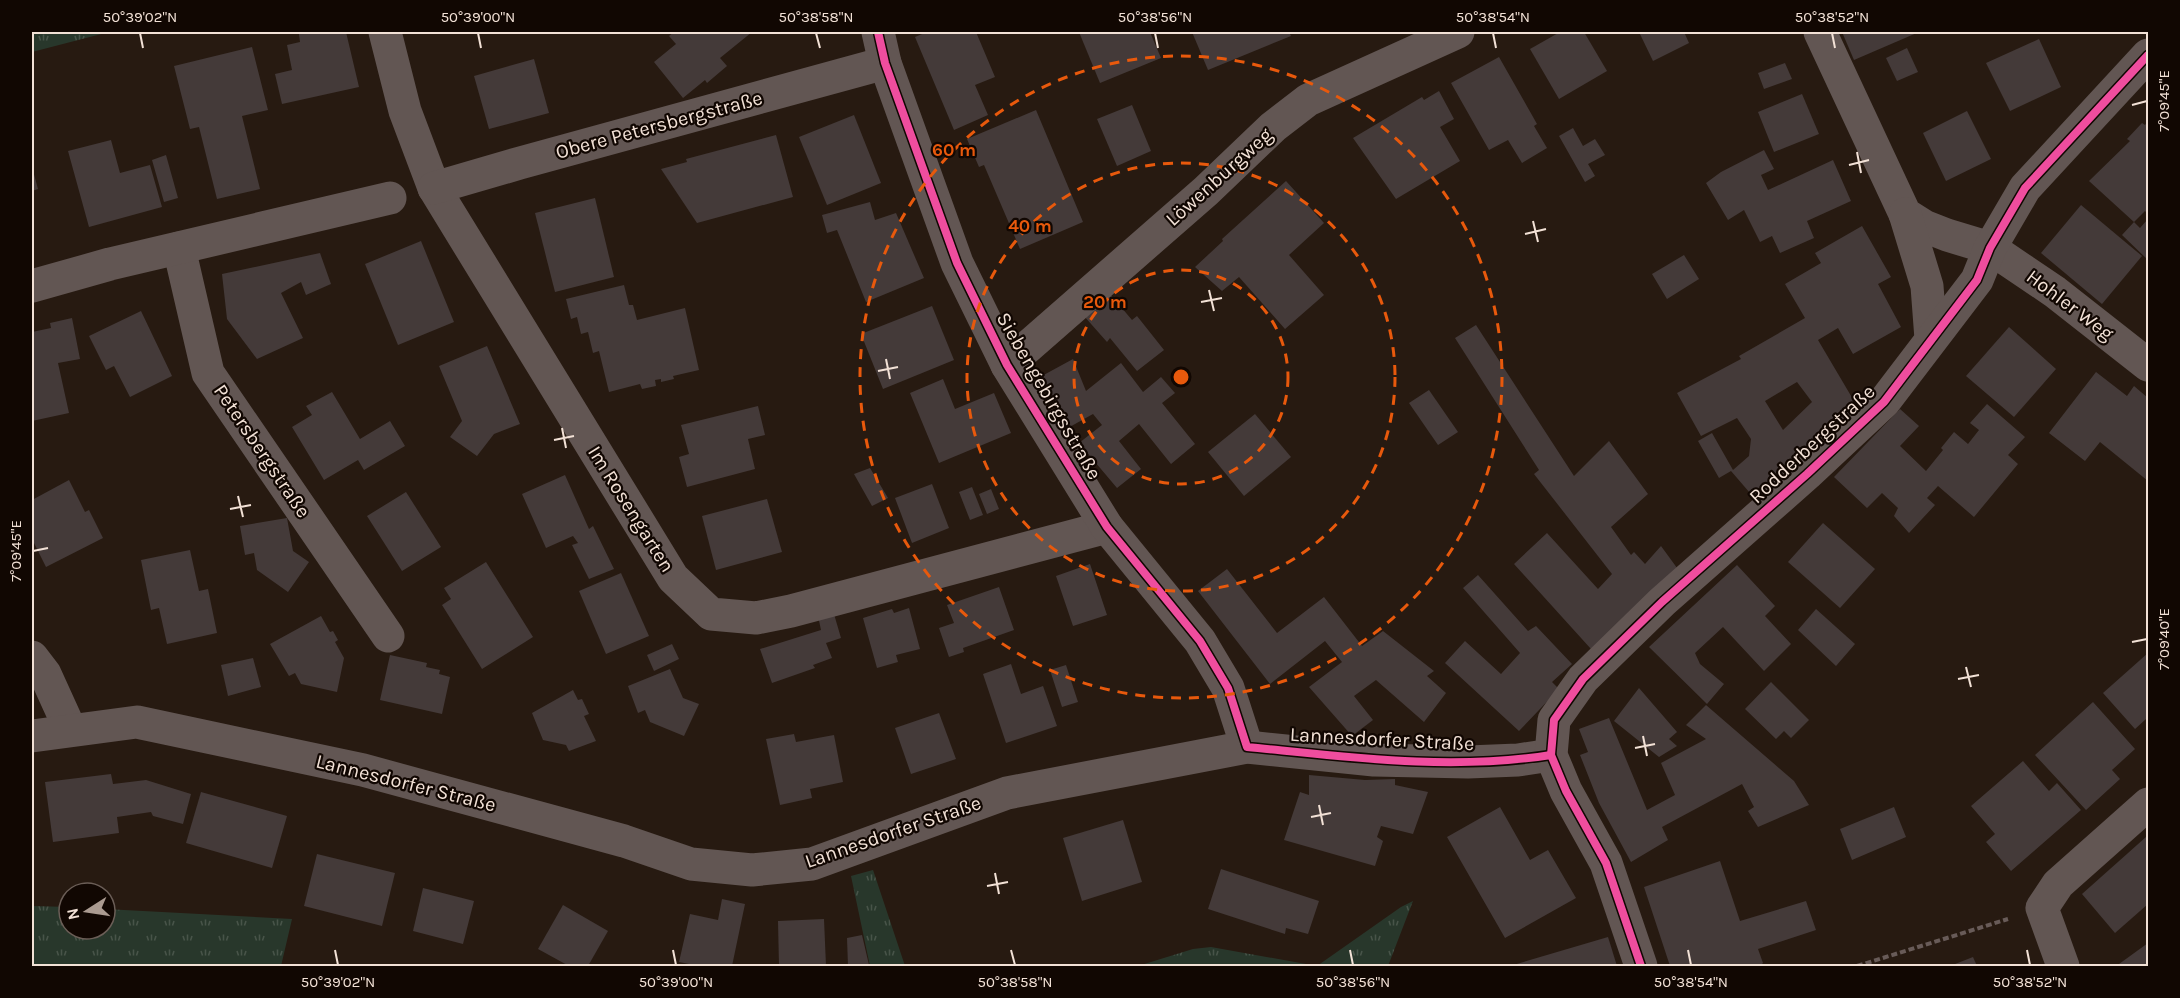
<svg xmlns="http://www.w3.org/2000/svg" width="2180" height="998" viewBox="0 0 2180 998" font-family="Karla,sans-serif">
<defs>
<pattern id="grass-tufts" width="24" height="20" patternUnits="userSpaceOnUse" patternTransform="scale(1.5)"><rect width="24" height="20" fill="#28372b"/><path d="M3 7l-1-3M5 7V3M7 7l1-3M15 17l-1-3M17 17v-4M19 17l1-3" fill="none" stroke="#485449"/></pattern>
</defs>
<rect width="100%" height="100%" fill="#271a11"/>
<g fill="url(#grass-tufts)">
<path d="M32 32H109L32 52Z"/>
<path d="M873 870 905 966H870L851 876Z"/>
<path d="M1413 901 1388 966H1138L1193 949 1211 947 1317 966 1401 907Z"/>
<path d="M32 906 69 907V929H105V909L292 919 281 966H32Z"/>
</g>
<g fill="#443a39" fill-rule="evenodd">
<path d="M312 32H346L359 87 282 104 275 74 292 70 287 45 300 42 299 34Z"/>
<path d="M674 32H752L720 58 727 66 707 83 705 80 683 98 654 62 676 44 669 36Z"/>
<path d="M927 32H976L995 77 975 85 988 115 954 130 915 37Z"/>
<path d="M1079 32H1150L1161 58 1100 83Z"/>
<path d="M1192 32H1289L1291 36 1208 70Z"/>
<path d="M1560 32H1584L1607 71 1559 99 1530 49Z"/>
<path d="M1639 32H1684L1689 43 1653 61Z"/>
<path d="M1842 32H1919L1854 60Z"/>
<path d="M2039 39 2061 87 2010 111 1986 63Z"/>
<path d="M252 47 268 110 242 116 260 189 217 199 199 127 190 129 174 66Z"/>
<path d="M1907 48 1918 72 1897 81 1886 58Z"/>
<path d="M1499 57 1537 124 1534 126 1547 148 1522 163 1508 140 1489 150 1451 83Z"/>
<path d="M534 59 549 113 489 129 474 76Z"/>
<path d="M1785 63 1792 79 1764 89 1758 73Z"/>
<path d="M1439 91 1454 119 1440 127 1460 161 1396 199 1353 138 1422 97 1424 100Z"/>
<path d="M1802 94 1819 134 1774 152 1758 112Z"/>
<path d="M1132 105 1151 151 1117 166 1097 119Z"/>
<path d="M1036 110 1083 222 1020 249 984 165 979 167 967 139Z"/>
<path d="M1967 111 1991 159 1946 181 1923 133Z"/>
<path d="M854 115 881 183 827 205 799 137Z"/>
<path d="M2148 121V214L2145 211 2134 222 2089 181 2130 141 2127 139 2142 123 2145 125Z"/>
<path d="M1573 128 1583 146 1595 139 1605 155 1588 164 1595 176 1585 182 1559 136Z"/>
<path d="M776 135 793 197 697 223 661 169 687 162 686 159Z"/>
<path d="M111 140 120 173 150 165 162 207 89 227 68 151Z"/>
<path d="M1764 150 1774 169 1761 175 1768 190 1833 160 1851 201 1807 221 1814 238 1780 253 1772 236 1760 242 1744 210 1728 220 1706 183 1721 172Z"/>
<path d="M166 155 178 198 164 202 152 160Z"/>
<path d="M32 167 38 189 32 191Z"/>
<path d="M1286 181 1324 223 1289 255 1324 295 1285 329 1239 277 1222 291 1195 267 1223 241 1222 239Z"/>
<path d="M595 198 614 277 555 292 535 213Z"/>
<path d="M870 202 875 220 896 213 924 278 866 302 837 230 827 233 822 215Z"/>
<path d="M2081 205 2142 256 2102 304 2041 253Z"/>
<path d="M2148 219V260L2122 235 2134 222 2140 228Z"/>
<path d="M1862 226 1891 277 1878 284 1901 327 1853 354 1838 328 1818 340 1857 406 1756 500 1731 471 1719 478 1698 441 1712 433 1733 470 1749 456 1751 439 1737 418 1701 436 1677 393 1741 359 1739 356 1805 318 1785 284 1821 263 1815 253ZM1797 382 1812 402 1783 430 1765 401Z"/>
<path d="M421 241 454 322 398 345 365 264Z"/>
<path d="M320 253 331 284 306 295 301 282 281 293 303 338 257 359 227 319 222 274Z"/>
<path d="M1684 255 1699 279 1667 299 1652 274Z"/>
<path d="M624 285 629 305H633L637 320 685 308 699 370 673 376 674 379 661 382V379L655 380 656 386 642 389 640 384 609 392 599 351 593 353 588 332 581 334 577 317 571 319 566 299Z"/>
<path d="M1110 294 1132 320 1137 316 1164 350 1137 371 1110 338 1107 342 1084 316Z"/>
<path d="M932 306 954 360 883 389 861 334Z"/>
<path d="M141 311 172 376 130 397 114 366 106 370 89 336Z"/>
<path d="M72 318 80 359 58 363 69 413 32 421V332L51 328 50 323Z"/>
<path d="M1476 325 1574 476 1609 441 1648 494 1611 527 1631 555 1634 552 1645 564 1661 546 1680 572 1591 649 1514 564 1547 533 1598 589 1612 574 1534 474 1539 470 1455 338Z"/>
<path d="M2009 327 2056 369 2014 417 1966 376Z"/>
<path d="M487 346 520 424 494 434 477 456 450 437 462 421 439 366Z"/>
<path d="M1073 359 1086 391 1121 363 1143 392 1161 377 1175 393 1162 403 1195 444 1171 464 1139 424 1119 441 1141 469 1117 488 1079 443 1102 425 1093 414 1066 429 1040 377Z"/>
<path d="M2096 372 2127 396 2134 386 2148 398V481L2100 442 2085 461 2049 433Z"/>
<path d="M943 379 955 409 994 393 1011 433 939 463 910 393Z"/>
<path d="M1429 390 1458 432 1438 445 1409 403Z"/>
<path d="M332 392 360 439 390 421 405 446 364 470 358 460 324 480 292 427 312 415 306 406Z"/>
<path d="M1987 404 2025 437 2008 455 2018 464 1974 517 1938 486 1927 498 1935 505 1909 533 1894 516 1898 508 1882 493 1867 508 1834 477 1900 409 1919 426 1900 446 1926 471 1943 450 1941 448 1954 432 1968 444 1979 430 1970 423Z"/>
<path d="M758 406 765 435 748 439 755 469 687 487 679 457 689 454 681 425Z"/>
<path d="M1255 414 1291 457 1244 496 1208 452Z"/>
<path d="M870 468 888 498 872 506 854 474Z"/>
<path d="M565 475 589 529 593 526 614 569 589 579 572 545 578 543 573 536 546 548 522 494Z"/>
<path d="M69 480 85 512 89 510 103 538 46 567 32 539V500Z"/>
<path d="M932 484 949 528 912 543 895 498Z"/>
<path d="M972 487 983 515 970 520 959 492Z"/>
<path d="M991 489 999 509 987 514 979 494Z"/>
<path d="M406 492 441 547 402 571 367 516Z"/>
<path d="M767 499 782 552 716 570 702 516Z"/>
<path d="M287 518 293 551 309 562 288 592 257 570 254 553 245 555 240 526Z"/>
<path d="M1823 523 1875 569 1840 608 1788 562Z"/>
<path d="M190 550 199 591 208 589 217 633 167 644 159 608 151 610 141 560Z"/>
<path d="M486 562 533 637 482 669 442 605 451 599 444 588Z"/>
<path d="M1090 564 1107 615 1073 626 1056 576Z"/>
<path d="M1737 565 1775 606 1765 616 1791 644 1764 671 1723 627 1695 653 1700 664 1724 684 1707 704 1649 647Z"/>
<path d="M1227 569 1277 633 1324 597 1362 646 1383 631 1434 671 1427 676 1446 693 1424 722 1376 680 1354 696 1373 720 1352 736 1309 687 1342 662 1325 641 1270 684 1198 591Z"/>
<path d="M621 573 649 636 606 654 579 591Z"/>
<path d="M1478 575 1528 631 1536 626 1572 664 1552 682 1559 689 1519 731 1445 663 1465 641 1501 674 1520 653 1463 588Z"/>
<path d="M999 587 1014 630 963 648 964 652 949 657 939 628 954 623 947 605Z"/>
<path d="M909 608 920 649 896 655 898 662 877 668 863 618 892 609 894 613Z"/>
<path d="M1816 609 1855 644 1836 666 1798 630Z"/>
<path d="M834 614 841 638 826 643 832 658 813 665 815 668 772 683 760 649 821 630 818 616Z"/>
<path d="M321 616 330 632 333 631 338 640 335 642 344 658 337 692 301 684 295 673 289 676 270 644Z"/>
<path d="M672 644 679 659 654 671 647 655Z"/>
<path d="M2148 653V722L2146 719 2135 729 2103 693Z"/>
<path d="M390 655 427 663 426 667 440 670 439 674 450 677 442 714 380 700Z"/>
<path d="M253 658 261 687 228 696 221 665Z"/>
<path d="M1011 664 1021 694 1043 686 1057 726 1006 743 983 674Z"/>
<path d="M1066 665 1078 702 1062 707 1050 670Z"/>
<path d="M670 669 683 698 699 704 684 736 650 722 645 710 638 713 628 686Z"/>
<path d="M1771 682 1809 720 1791 738 1784 731 1776 739 1745 709Z"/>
<path d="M1639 688 1677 732 1669 739 1677 746 1659 757 1614 721Z"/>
<path d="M573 690 578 700 582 699 589 714 584 716 596 741 569 751 566 745 543 740 532 713Z"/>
<path d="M2093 702 2135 749 2112 770 2120 779 2086 810 2035 755Z"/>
<path d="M1706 705 1794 781 1809 805 1758 827 1748 811 1754 807 1742 784 1662 827 1668 840 1631 862 1599 803 1580 755 1588 752 1579 729 1609 718 1647 810 1675 795 1661 763 1706 739 1686 725Z"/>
<path d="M939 713 956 759 911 774 895 728Z"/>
<path d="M794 734 796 742 834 735 843 782 810 789 812 798 780 805 766 739Z"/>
<path d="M2023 761 2049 791 2057 783 2081 810 2011 871 1986 842 1995 834 1971 806Z"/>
<path d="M111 774 113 784 146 780 191 794 183 824 153 816 151 812 117 817 119 833 53 842 45 782Z"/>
<path d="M1309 775 1365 780 1395 779V785L1428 792 1413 834 1381 826 1377 837 1383 841 1375 866 1284 840 1300 792 1309 795Z"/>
<path d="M201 792 287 816 272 868 186 843Z"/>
<path d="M1500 807 1530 860 1548 850 1576 898 1505 938 1447 837Z"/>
<path d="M1894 807 1906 837 1852 860 1840 829Z"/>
<path d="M1123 820 1142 882 1082 901 1063 838Z"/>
<path d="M2146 837 2148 840V904L2115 933 2082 894Z"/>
<path d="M317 854 395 873 382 926 304 906Z"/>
<path d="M1720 861 1740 921 1806 901 1816 930 1758 949 1763 963 1760 966H1670L1644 887Z"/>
<path d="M1221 869 1319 901 1308 934 1286 928 1285 934 1208 909Z"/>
<path d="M423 888 474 901 463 944 413 931Z"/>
<path d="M722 899 745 904 732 966H699L679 962 690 914 718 920Z"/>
<path d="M563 905 608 931 588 966H569L538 949Z"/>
<path d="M824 919 826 966H779L778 921Z"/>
<path d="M862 935 869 965 848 966 847 938Z"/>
<path d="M1608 937 1617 966H1510Z"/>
<path d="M2148 943V966H2121L2119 964Z"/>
<path d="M1973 957 1977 966H1950Z"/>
</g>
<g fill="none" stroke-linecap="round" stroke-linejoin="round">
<path stroke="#685b58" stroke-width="4" stroke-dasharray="6 3" stroke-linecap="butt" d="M1857 966 2008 919"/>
<g stroke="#625653" stroke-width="33">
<path d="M385 32 405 111 434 188 673 578 711 614 756 618 791 611 1107 527"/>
<path d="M878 32 885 63 957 263 1007 365 1107 527 1200 641 1228 688 1247 747"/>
<path d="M1820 32 1905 214 1924 226 1947 235 1990 248 2055 292 2148 365"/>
<path d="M434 188 520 163 885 63"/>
<path d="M1905 214 1927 286 1931 339"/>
<path d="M179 248 208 373 388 636"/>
<path d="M32 286 110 264 390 198"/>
<path d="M1007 365 1206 191 1273 127 1308 100 1458 32"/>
<path d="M32 657 45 674 70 729"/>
<path d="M32 736 137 722 363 770 624 841 691 864 752 870 812 864 1007 793 1247 747 1374 760 1468 762 1518 760 1551 755"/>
<path d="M1641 966 1606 863 1566 791 1551 755 1554 720 1583 679 1662 602 1807 474 1884 402 1977 280 1990 248 2025 188 2148 55"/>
<path d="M2063 966 2042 908 2058 884 2148 804"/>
</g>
<g stroke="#110702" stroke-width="11">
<g id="cycleway">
<path d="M878 32 885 63 957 263 1007 365 1107 527 1200 641 1228 688 1247 747C1348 757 1450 771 1551 755"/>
<path d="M1641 966 1606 863 1566 791 1551 755 1554 720 1583 679 1662 602 1807 474 1884 402 1977 280 1990 248 2025 188 2148 55"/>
</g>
</g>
<use href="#cycleway" stroke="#ef4d9e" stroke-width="8"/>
</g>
<path fill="none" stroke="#f2e1d6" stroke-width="2" d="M140 33 143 48M478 33 481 48M816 33 820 48M1155 33 1158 48M1493 33 1496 48M1832 33 1835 48M2132 105 2147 101M1857 152 1861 173M1849 165 1869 160M1533 221 1538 242M1525 234 1546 229M1209 290 1214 311M1201 302 1222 298M886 359 890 379M878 371 898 367M562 428 566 448M554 440 574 436M238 496 243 517M230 509 251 505M33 551 48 548M2132 642 2147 639M1966 667 1971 687M1958 679 1979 675M1643 736 1647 756M1635 748 1655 744M1319 805 1323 825M1311 817 1331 813M995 873 999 894M987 886 1008 882M335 950 338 965M673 950 676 965M1011 950 1015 965M1350 950 1353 965M1688 950 1691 965M2027 950 2030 965"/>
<g fill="none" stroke="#e8590c" stroke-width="3" stroke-dasharray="10 8">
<circle cx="1181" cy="377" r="107"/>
<circle cx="1181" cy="377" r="214"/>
<circle cx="1181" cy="377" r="321"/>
</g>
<g text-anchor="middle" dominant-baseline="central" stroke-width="4.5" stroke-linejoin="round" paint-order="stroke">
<g font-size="20" fill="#f2e1d6" stroke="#110702">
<text transform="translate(659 125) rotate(-15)">Obere Petersbergstraße</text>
<text transform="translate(1219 177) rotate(-42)">Löwenburgweg</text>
<text transform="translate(2070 305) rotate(37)">Hohler Weg</text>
<text transform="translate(1049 396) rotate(60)">Siebengebirgsstraße</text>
<text transform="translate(1812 444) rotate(-43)">Rodderbergstraße</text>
<text transform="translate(262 451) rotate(56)">Petersbergstraße</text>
<text transform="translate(631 509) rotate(58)">Im Rosengarten</text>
<text transform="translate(1382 739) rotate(3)">Lannesdorfer Straße</text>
<text transform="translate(406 783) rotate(14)">Lannesdorfer Straße</text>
<text transform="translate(893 832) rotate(-19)">Lannesdorfer Straße</text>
</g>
</g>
<circle cx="1181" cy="377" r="9" fill="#e8590c" stroke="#110702" stroke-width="3"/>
<g font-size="18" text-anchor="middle" font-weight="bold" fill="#e8590c" stroke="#110702" stroke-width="4.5" stroke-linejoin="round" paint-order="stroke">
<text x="954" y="156">60 m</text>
<text x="1030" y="232">40 m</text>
<text x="1105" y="308">20 m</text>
</g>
<rect width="2180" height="998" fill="none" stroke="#110702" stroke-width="66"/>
<g transform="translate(87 911) rotate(258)"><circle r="28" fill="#110702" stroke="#6b5e57" stroke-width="1.5"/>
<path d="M0-4.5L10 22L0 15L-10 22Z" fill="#ab9b91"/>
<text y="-9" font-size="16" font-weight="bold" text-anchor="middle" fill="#f2e1d6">N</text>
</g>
<rect x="33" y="33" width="2114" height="932" fill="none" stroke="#f2e1d6" stroke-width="2"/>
<g font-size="15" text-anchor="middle" fill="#f2e1d6">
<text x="140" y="22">50°39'02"N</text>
<text x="478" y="22">50°39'00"N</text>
<text x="816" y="22">50°38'58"N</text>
<text x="1155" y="22">50°38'56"N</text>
<text x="1493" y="22">50°38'54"N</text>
<text x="1832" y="22">50°38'52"N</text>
<text transform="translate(2164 101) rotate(-90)" y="5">7°09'45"E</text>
<text transform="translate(16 551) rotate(-90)" y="5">7°09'45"E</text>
<text transform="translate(2164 639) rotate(-90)" y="5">7°09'40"E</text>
<text x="338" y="987">50°39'02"N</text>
<text x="676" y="987">50°39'00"N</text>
<text x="1015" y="987">50°38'58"N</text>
<text x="1353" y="987">50°38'56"N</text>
<text x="1691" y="987">50°38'54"N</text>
<text x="2030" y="987">50°38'52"N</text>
</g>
</svg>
